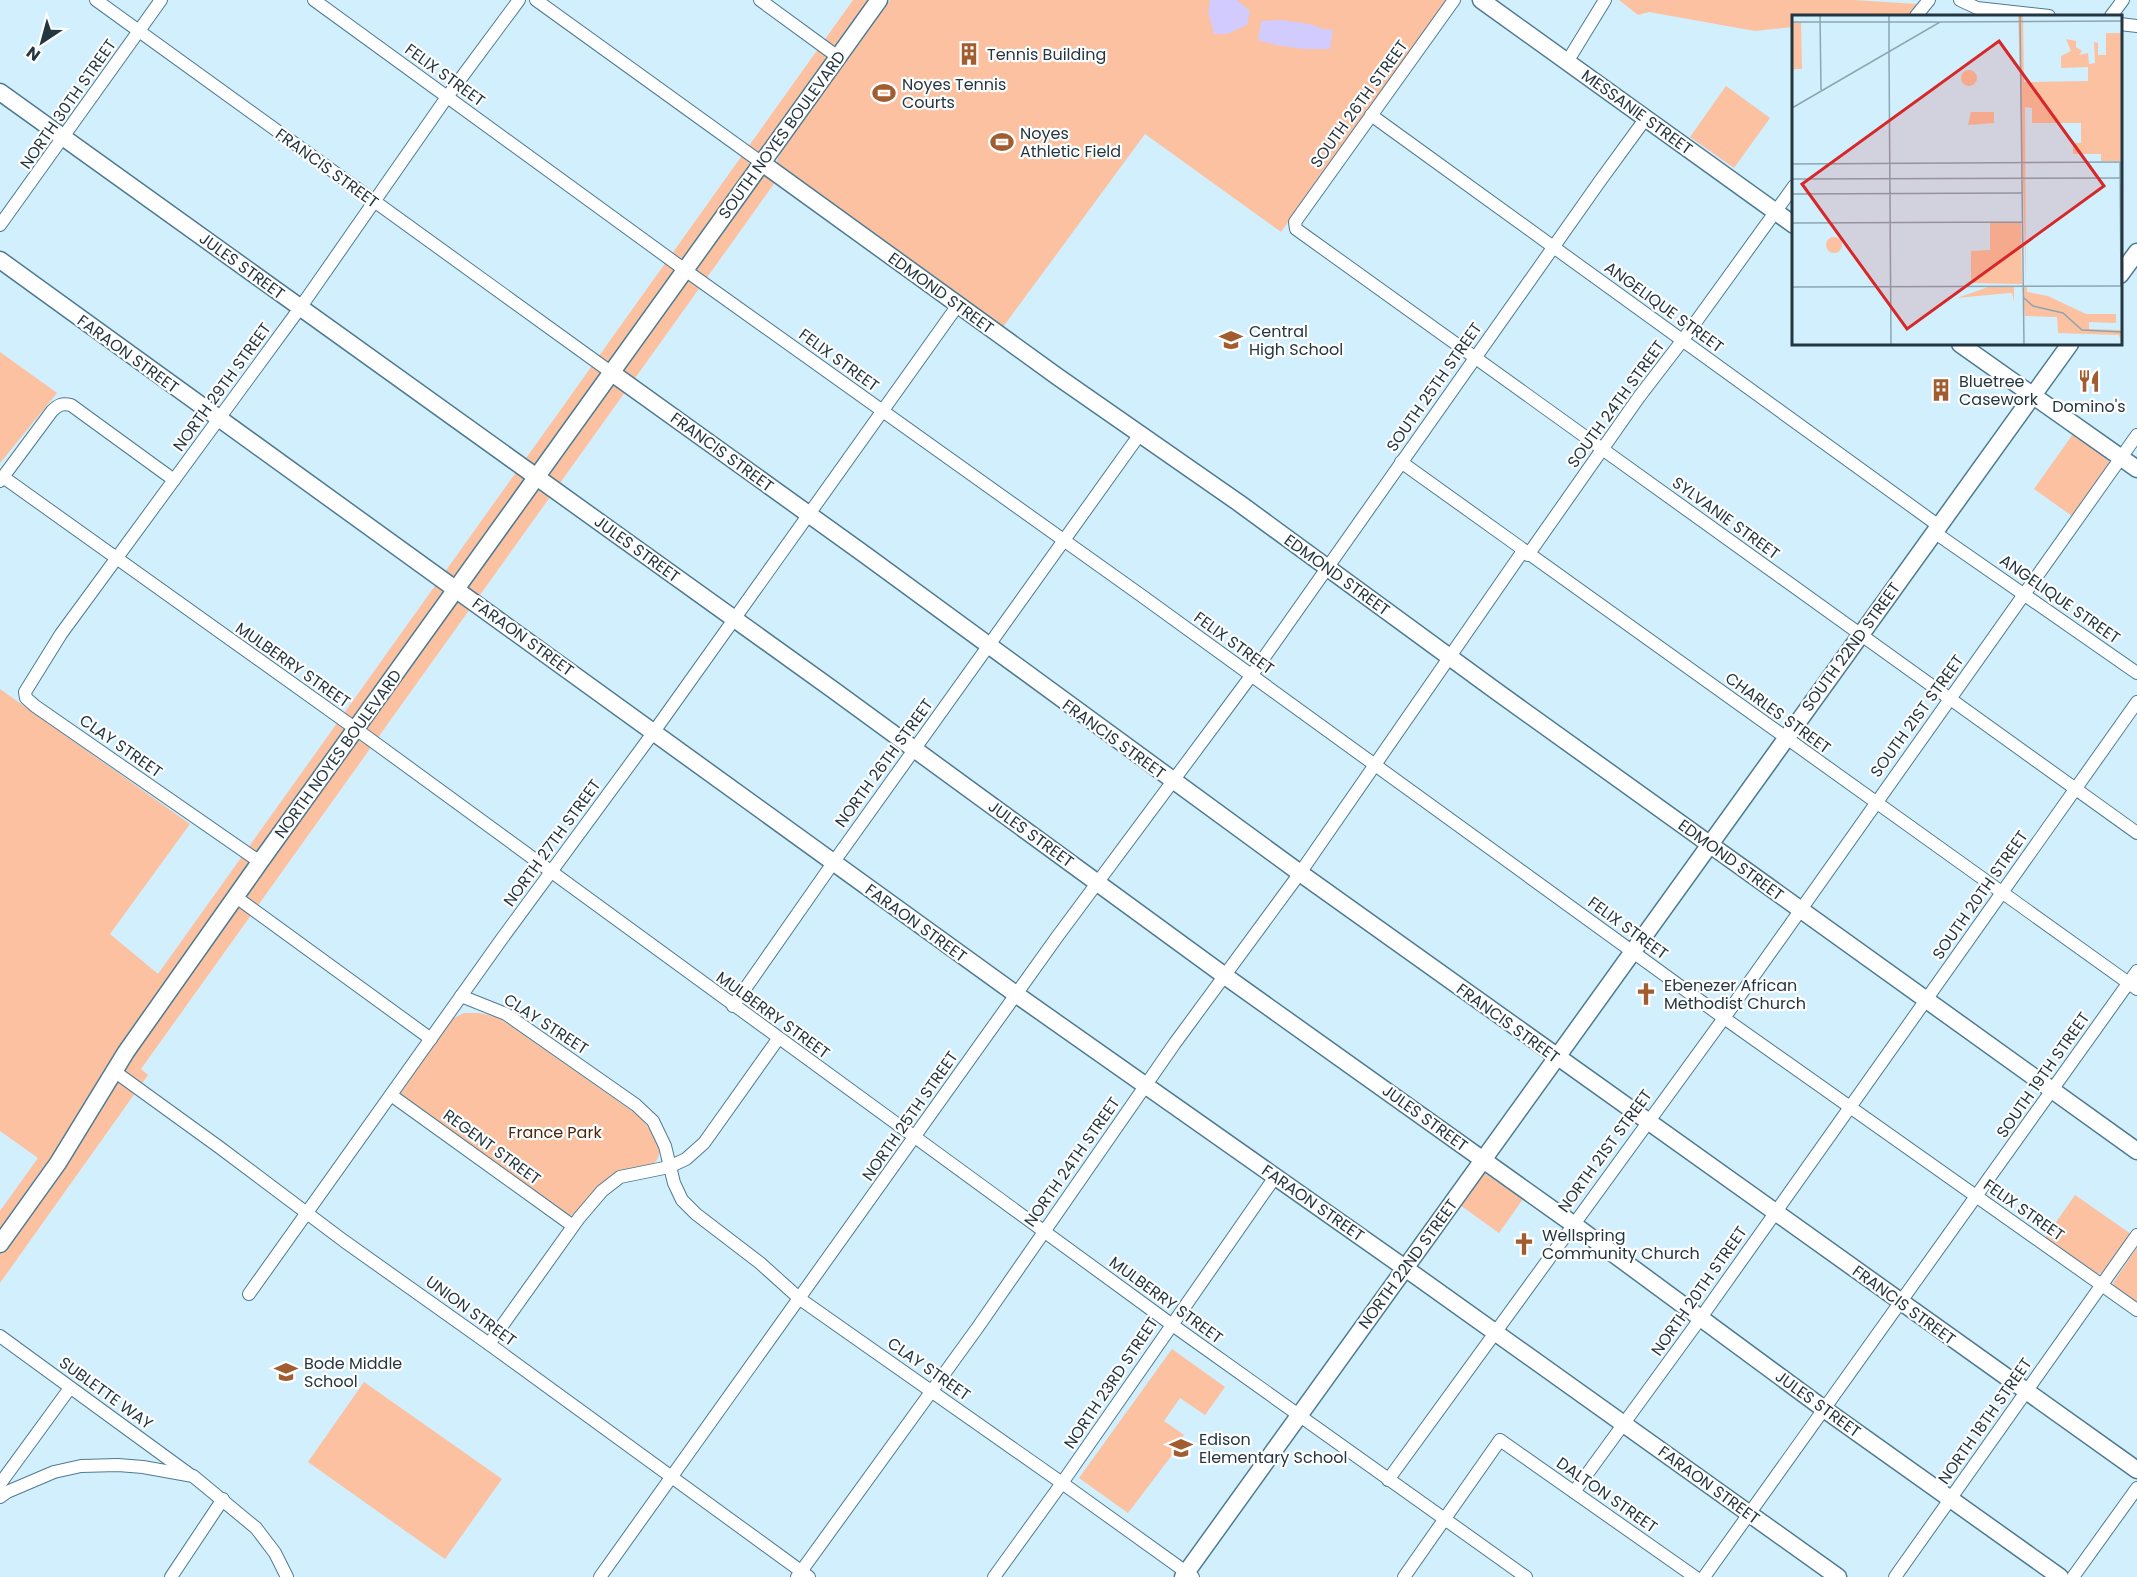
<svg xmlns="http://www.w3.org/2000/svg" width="2137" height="1577" viewBox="0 0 2137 1577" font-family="Poppins,sans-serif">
<rect width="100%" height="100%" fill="#d2effe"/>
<g fill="#fbc1a0">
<path d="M853 0H870L753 164 776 181 141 1069 148 1075 0 1283V1211L38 1158 0 1131V689L190 824 110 934 158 974Z"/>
<path d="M890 0H1448L1281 232 1145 134 1003 327 779 166 777 161 780 153Z"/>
<path d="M1619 0H1853L1917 4 1908 16H1794L1793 27 1755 31 1649 12 1638 15Z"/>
<path d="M1726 86 1770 118 1734 168 1690 137Z"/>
<path d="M0 352 57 393 0 463Z"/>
<path d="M2073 434 2106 457 2110 464 2072 516 2034 489Z"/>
<path d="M464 1013H479L498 1017 635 1113C647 1123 674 1157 648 1166 639 1169 625 1169 617 1175 602 1186 590 1202 577 1215H565L404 1097 400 1093 402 1088 452 1019Z"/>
<path d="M1484 1173 1523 1199 1499 1233 1460 1205Z"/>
<path d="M2075 1195 2131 1234 2103 1273 2094 1274 2045 1238Z"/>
<path d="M2137 1247V1303L2114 1286 2113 1283Z"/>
<path d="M1172 1349 1225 1387 1205 1415 1180 1398 1164 1421 1184 1435 1180 1440 1182 1442 1128 1513 1079 1478Z"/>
<path d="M364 1382 502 1479 445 1559 308 1462Z"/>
</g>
<g fill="#d2cbfd">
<path d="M1210 0H1237L1250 11 1247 25 1227 34H1214L1208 12Z"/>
<path d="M1281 20 1310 24 1323 29 1333 30 1330 49H1304L1275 45 1258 40 1261 21Z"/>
</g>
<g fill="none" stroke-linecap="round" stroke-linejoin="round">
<g stroke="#4e7b92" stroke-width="14">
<g id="street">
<path d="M96 0 612 373"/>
<path d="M314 0 685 270 1142 596 1724 1018 2137 1310"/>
<path d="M536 0 762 163"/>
<path d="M760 0 838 57"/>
<path d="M1454 0 1295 222 1296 229 2137 833"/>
<path d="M1960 0 1977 8 2049 16"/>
<path d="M1916 16 1929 0"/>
<path d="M2111 16 2123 0"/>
<path d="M2120 24 2137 26"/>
<path d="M1567 62 1605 0"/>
<path d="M1371 115 1939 526"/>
<path d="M0 225 161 0"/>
<path d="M1401 462 2137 989"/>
<path d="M3 477 356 729 1171 1324 1526 1577"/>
<path d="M0 481 52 411C58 405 62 403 71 405L174 480"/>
<path d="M1934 532 2137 673"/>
<path d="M1528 555 1639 397 1682 341 1794 186"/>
<path d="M260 862 35 706 26 698 25 692 61 634 300 308 447 97 519 0"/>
<path d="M236 897 431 1039"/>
<path d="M461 996 506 1014 636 1105 653 1121 665 1146 674 1183 682 1200 696 1214 760 1263 800 1299 1062 1483 1193 1577"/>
<path d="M733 1006 833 863 1140 434"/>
<path d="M114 1071 219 1147 344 1241 489 1344 809 1577"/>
<path d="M391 1095 573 1226"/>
<path d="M249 1294 501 940 653 733 958 305"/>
<path d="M0 1336 189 1474"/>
<path d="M489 1344 579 1218 602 1191 620 1177 669 1167 686 1159 704 1143 778 1039"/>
<path d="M1388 1480 1724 1018 2137 435"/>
<path d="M0 1484 70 1388"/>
<path d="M1574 1492 1700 1319 2137 702"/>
<path d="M0 1497 7 1492 54 1472 81 1466 118 1465 143 1467 193 1476 256 1528 275 1553 287 1577"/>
<path d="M171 1577 223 1499"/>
<path d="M600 1577 1057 937 1251 676 1600 181 1646 118"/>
<path d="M797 1577 978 1327 1175 1043 1300 873 1523 551"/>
<path d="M994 1577 1062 1483 1275 1177"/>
<path d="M1404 1577 1500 1440 1695 1577"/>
<path d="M1704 1577 2137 971"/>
<path d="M1895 1577 2137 1235"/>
<path d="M2073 1577 2137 1488"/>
</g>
</g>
<g stroke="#4e7b92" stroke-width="19">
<g id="secondary">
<path d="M1481 0 1794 225"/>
<path d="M0 92 832 689 1225 976 1573 1224 1824 1409 2060 1577"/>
<path d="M762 163 1058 377 1239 503 1496 691 2137 1151"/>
<path d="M0 260 1017 995 1405 1268 1838 1577"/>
<path d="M2120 275 2137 252"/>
<path d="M1960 344 2137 469"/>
<path d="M612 373 864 554 1300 873 2137 1470"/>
<path d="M0 1244 58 1163 126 1052 260 862 879 0"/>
<path d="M1183 1577 2070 344"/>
</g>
</g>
<use href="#street" stroke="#fff" stroke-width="12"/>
<use href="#secondary" stroke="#fff" stroke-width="16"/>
</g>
<defs>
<g id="building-bare" transform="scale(1.8)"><path d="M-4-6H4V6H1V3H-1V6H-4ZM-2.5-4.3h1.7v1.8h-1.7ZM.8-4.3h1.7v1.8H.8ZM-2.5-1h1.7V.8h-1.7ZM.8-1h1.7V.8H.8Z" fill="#a15c30" stroke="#fff" stroke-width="2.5" paint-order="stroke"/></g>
<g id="stadium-bare" transform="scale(1.8)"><path d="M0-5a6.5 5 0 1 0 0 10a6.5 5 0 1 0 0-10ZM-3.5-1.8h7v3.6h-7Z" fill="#a15c30" stroke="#fff" stroke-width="2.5" paint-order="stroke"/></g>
<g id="school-bare" transform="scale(1.8)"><path d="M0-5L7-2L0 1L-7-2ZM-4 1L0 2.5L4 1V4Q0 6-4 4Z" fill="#a15c30" stroke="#fff" stroke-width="2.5" paint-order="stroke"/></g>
<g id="restaurant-bare" transform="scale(1.8)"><path d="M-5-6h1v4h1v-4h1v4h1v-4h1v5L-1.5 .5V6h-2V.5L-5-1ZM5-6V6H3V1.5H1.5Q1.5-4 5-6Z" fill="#a15c30" stroke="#fff" stroke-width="2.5" paint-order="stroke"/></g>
<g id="church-bare" transform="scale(1.8)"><path d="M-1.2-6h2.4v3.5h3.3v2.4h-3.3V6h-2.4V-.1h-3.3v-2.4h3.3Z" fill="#a15c30" stroke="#fff" stroke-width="2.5" paint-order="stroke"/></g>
</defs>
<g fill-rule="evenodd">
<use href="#building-bare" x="969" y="54"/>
<use href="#stadium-bare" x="884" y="93"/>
<use href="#stadium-bare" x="1002" y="142"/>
<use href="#school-bare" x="1231" y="340"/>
<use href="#restaurant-bare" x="2089" y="381"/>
<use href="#building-bare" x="1941" y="390"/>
<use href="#church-bare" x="1646" y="994"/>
<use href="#church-bare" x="1524" y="1244"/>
<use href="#school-bare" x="286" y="1372"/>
<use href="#school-bare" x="1181" y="1448"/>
</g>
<g text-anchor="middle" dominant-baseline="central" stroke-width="4.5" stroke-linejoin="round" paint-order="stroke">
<g font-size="16" fill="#243741" stroke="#fff" text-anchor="start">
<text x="987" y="54">Tennis Building</text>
<text x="902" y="84">Noyes Tennis<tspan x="902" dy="18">Courts</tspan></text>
<text x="1020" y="133">Noyes<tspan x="1020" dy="18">Athletic Field</tspan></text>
<text x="1249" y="331">Central<tspan x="1249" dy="18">High School</tspan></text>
<text x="1959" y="381">Bluetree<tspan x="1959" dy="18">Casework</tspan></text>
<text x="2089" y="406" text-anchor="middle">Domino's</text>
<text x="1664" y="985">Ebenezer African<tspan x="1664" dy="18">Methodist Church</tspan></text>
<text x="1542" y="1235">Wellspring<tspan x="1542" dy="18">Community Church</tspan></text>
<text x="304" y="1363">Bode Middle<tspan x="304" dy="18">School</tspan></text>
<text x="1199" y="1439">Edison<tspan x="1199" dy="18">Elementary School</tspan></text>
</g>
<g font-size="16" fill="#243741" stroke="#fff">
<text transform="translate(445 75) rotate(36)">FELIX STREET</text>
<text transform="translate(68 104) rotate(-55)">NORTH 30TH STREET</text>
<text transform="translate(1359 104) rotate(-54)">SOUTH 26TH STREET</text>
<text transform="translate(1637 112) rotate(36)">MESSANIE STREET</text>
<text transform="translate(782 135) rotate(-54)">SOUTH NOYES BOULEVARD</text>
<text transform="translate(327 168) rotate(36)">FRANCIS STREET</text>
<text transform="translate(242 266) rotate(36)">JULES STREET</text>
<text transform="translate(941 293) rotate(36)">EDMOND STREET</text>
<text transform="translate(1664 307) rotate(36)">ANGELIQUE STREET</text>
<text transform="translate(128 354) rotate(36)">FARAON STREET</text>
<text transform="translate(839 360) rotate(36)">FELIX STREET</text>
<text transform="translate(222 387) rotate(-54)">NORTH 29TH STREET</text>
<text transform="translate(1434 387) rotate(-55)">SOUTH 25TH STREET</text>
<text transform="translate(1616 404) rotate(-54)">SOUTH 24TH STREET</text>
<text transform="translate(722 452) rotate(36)">FRANCIS STREET</text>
<text transform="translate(1726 518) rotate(36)">SYLVANIE STREET</text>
<text transform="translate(637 549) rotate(36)">JULES STREET</text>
<text transform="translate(1337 575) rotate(36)">EDMOND STREET</text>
<text transform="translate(2060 599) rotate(35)">ANGELIQUE STREET</text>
<text transform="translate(523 637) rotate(36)">FARAON STREET</text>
<text transform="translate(1234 643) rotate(36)">FELIX STREET</text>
<text transform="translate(1851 647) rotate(-54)">SOUTH 22ND STREET</text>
<text transform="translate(293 665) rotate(35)">MULBERRY STREET</text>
<text transform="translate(1778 713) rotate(36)">CHARLES STREET</text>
<text transform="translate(1917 716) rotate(-54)">SOUTH 21ST STREET</text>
<text transform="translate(1114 739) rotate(36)">FRANCIS STREET</text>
<text transform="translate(121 746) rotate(35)">CLAY STREET</text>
<text transform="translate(338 754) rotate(-54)">NORTH NOYES BOULEVARD</text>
<text transform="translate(884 763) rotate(-54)">NORTH 26TH STREET</text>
<text transform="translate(1031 834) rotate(36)">JULES STREET</text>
<text transform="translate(552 843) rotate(-54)">NORTH 27TH STREET</text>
<text transform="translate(1731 860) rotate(36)">EDMOND STREET</text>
<text transform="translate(1980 895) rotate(-55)">SOUTH 20TH STREET</text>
<text transform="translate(916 923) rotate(36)">FARAON STREET</text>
<text transform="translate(1628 928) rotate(36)">FELIX STREET</text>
<text transform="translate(773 1015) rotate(36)">MULBERRY STREET</text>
<text transform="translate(1508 1023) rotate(36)">FRANCIS STREET</text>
<text transform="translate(546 1024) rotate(33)">CLAY STREET</text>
<text transform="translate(2043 1075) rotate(-55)">SOUTH 19TH STREET</text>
<text transform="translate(910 1116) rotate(-55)">NORTH 25TH STREET</text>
<text transform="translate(1425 1118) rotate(36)">JULES STREET</text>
<text transform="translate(492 1147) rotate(36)">REGENT STREET</text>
<text transform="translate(1605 1151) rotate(-54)">NORTH 21ST STREET</text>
<text transform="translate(1072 1162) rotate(-55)">NORTH 24TH STREET</text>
<text transform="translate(1313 1203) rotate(35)">FARAON STREET</text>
<text transform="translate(2024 1210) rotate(35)">FELIX STREET</text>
<text transform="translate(1408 1264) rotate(-54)">NORTH 22ND STREET</text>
<text transform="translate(1699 1291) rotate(-55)">NORTH 20TH STREET</text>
<text transform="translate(1166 1300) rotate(36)">MULBERRY STREET</text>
<text transform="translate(1904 1305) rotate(36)">FRANCIS STREET</text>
<text transform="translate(471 1311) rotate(36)">UNION STREET</text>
<text transform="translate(929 1369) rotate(35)">CLAY STREET</text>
<text transform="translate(1111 1383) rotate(-56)">NORTH 23RD STREET</text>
<text transform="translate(106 1393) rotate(36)">SUBLETTE WAY</text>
<text transform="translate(1818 1404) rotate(36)">JULES STREET</text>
<text transform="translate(1985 1421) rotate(-55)">NORTH 18TH STREET</text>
<text transform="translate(1709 1485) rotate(36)">FARAON STREET</text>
<text transform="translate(1607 1495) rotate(35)">DALTON STREET</text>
</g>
<g font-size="16" fill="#4d260c" stroke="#fff">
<text x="555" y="1132">France Park</text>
</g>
</g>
<g transform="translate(1792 15)">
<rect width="330" height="330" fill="#d2effe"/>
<path d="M226 0H231L232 67 296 66V52L269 53V41L279 36 274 24 284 26V32L290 36 287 40 296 38 297 49 303 48 302 27 306 28V40H314V18H330V146H309V139H281V128H289V108H240V93L233 92 234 270ZM0 7H9L10 54H2L0 64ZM169 63a8 8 0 1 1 16 0a8 8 0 1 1-16 0ZM179 97H202V108L176 110ZM198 208H229L230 269 179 268V236L198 235ZM34 230a8 8 0 1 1 16 0a8 8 0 1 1-16 0ZM199 271H222V287L220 278H216L165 283ZM230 271H235V277L256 281 294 299H324V308L297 307V314L330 315V330L327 320 266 318 265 302 233 301Z" fill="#fbc1a0"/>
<path fill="none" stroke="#8ca5b2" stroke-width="1.5" d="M28 0 29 75M97 0V37M228 0 232 330M0 7H147M97 37 99 330M0 93 148 7 330 6M328 147 329 271M0 149 330 147M0 164 330 163M0 179 231 178M0 208 231 207M0 272 330 271M232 283 241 291 271 298 290 315 330 317"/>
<path fill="#d62828" fill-opacity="0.15" stroke="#d62828" stroke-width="3" d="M207 26 312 171 115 314 10 169Z"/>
<rect width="330" height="330" fill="none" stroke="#243741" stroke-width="3"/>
</g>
<g transform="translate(42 42) rotate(216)" stroke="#ffffff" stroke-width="4.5" paint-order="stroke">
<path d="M0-4.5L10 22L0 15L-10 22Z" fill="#243741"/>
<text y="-9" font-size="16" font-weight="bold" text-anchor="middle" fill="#243741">N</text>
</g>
</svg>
